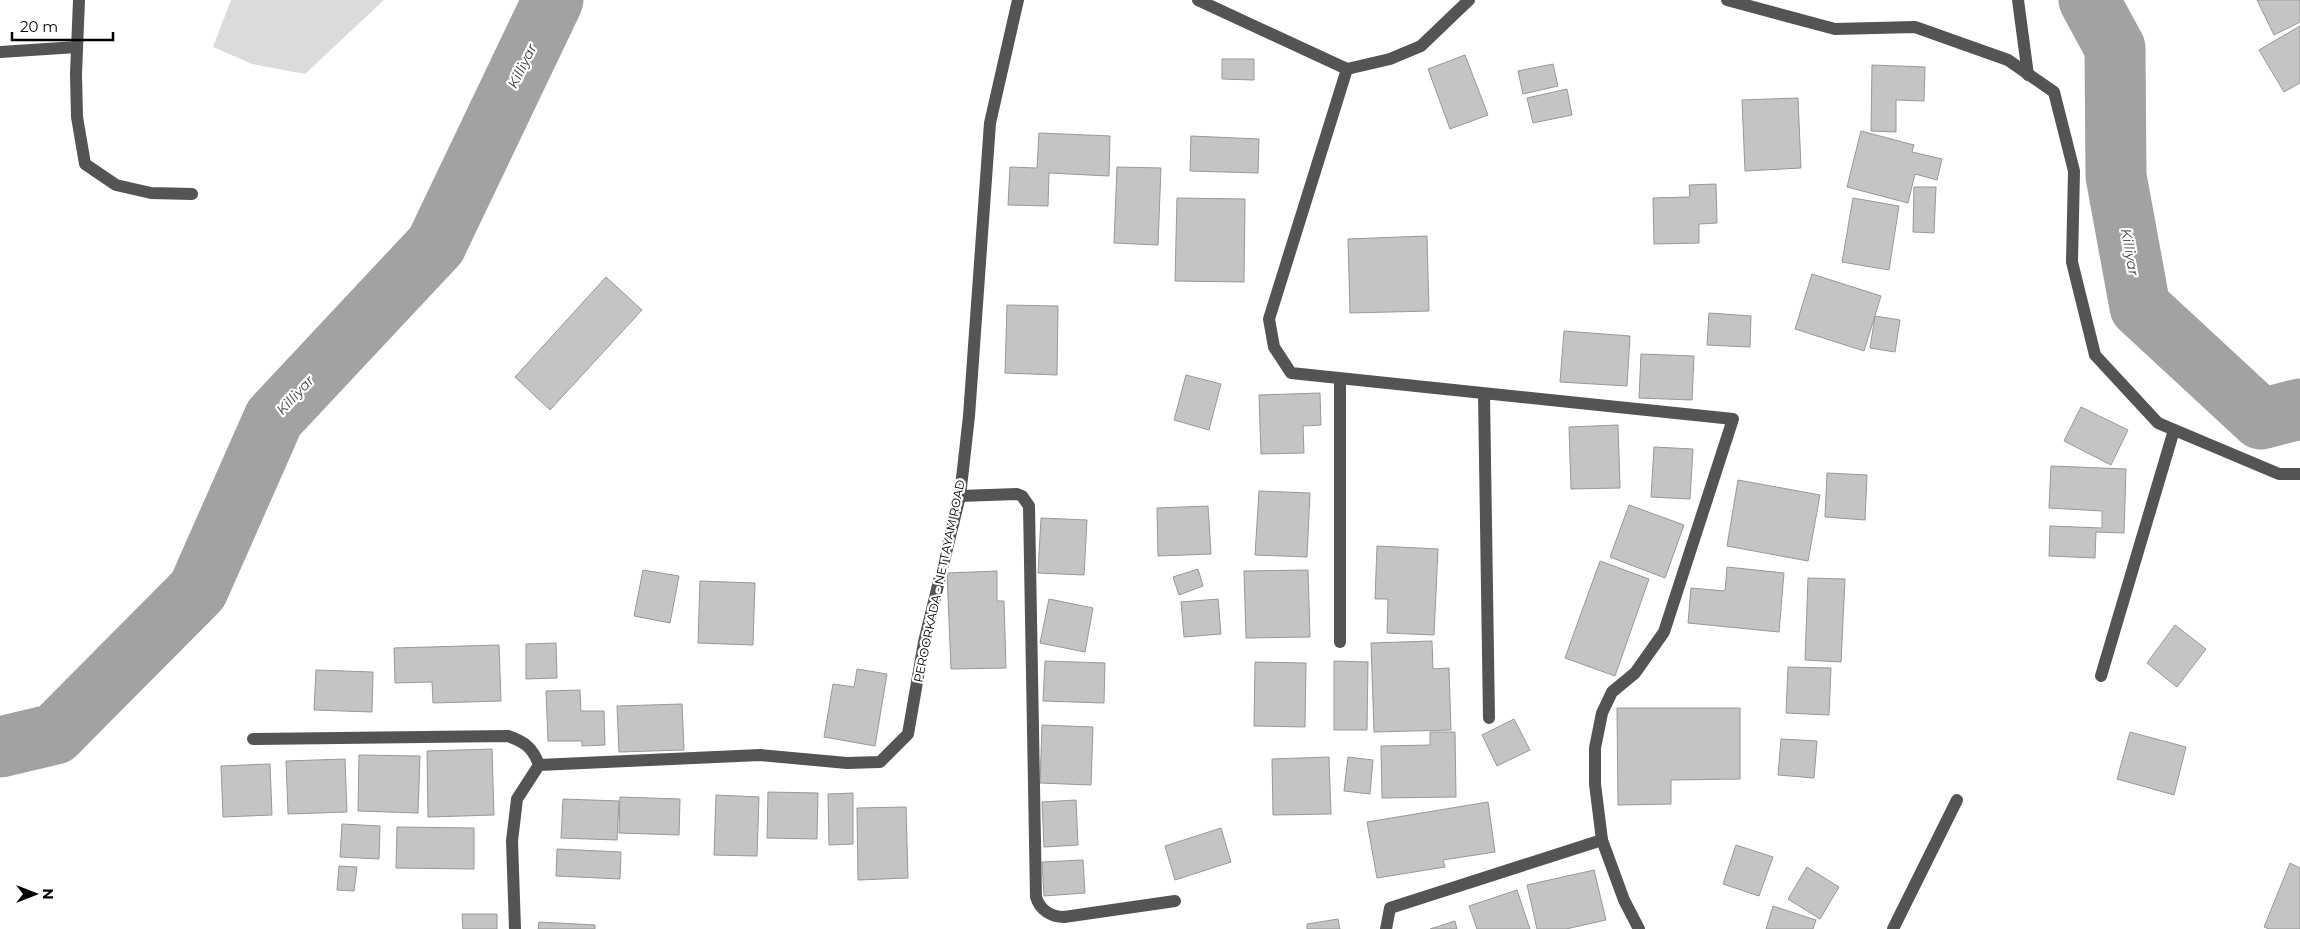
<svg xmlns="http://www.w3.org/2000/svg" width="2300" height="929" viewBox="0 0 2300 929" font-family="Montserrat,sans-serif">
<rect width="100%" height="100%" fill="#fff"/>
<path fill="#dbdbdb" d="M231 0H384L305 74 252 64 213 47Z"/>
<g fill="none" stroke-linecap="round" stroke-linejoin="round">
<g stroke="#a2a2a2" stroke-width="61">
<path d="M2089 0 2115 48 2116 176 2140 307 2261 419 2300 409"/>
<path d="M0 747 55 734 198 590 274 418 436 245 553 0"/>
</g>
</g>
<g fill="#c4c4c4" stroke="#989898">
<path d="M2257 0H2300V22L2274 35Z"/>
<path d="M2300 26V83L2284 92 2259 50Z"/>
<path d="M1465 55 1488 115 1450 129 1428 69Z"/>
<path d="M1222 59H1254V80L1222 79Z"/>
<path d="M1553 64 1558 86 1523 94 1518 71Z"/>
<path d="M1872 65 1925 67 1924 101 1896 100V132L1871 131Z"/>
<path d="M1567 89 1572 115 1533 123 1527 98Z"/>
<path d="M1798 98 1801 168 1745 171 1742 100Z"/>
<path d="M1861 131 1914 145 1912 152 1942 159 1937 180 1915 174 1908 203 1847 187Z"/>
<path d="M1039 133 1110 136 1109 176 1049 173 1048 206 1008 205 1010 167 1037 168Z"/>
<path d="M1191 136 1259 139 1258 173 1190 171Z"/>
<path d="M1117 167 1161 168 1158 245 1114 243Z"/>
<path d="M1716 184 1717 223 1699 224V243L1654 244 1653 198 1690 197 1689 185Z"/>
<path d="M1914 187H1936L1934 233 1913 232Z"/>
<path d="M1177 198 1245 199 1244 282 1175 281Z"/>
<path d="M1853 198 1899 206 1889 270 1842 262Z"/>
<path d="M1427 236 1429 311 1350 313 1348 239Z"/>
<path d="M1812 274 1881 296 1864 351 1795 329Z"/>
<path d="M606 277 642 310 550 410 515 377Z"/>
<path d="M1007 305 1058 306 1057 375 1005 373Z"/>
<path d="M1709 313 1751 316 1750 347 1707 345Z"/>
<path d="M1875 316 1900 320 1895 352 1870 348Z"/>
<path d="M1564 331 1630 336 1627 386 1560 382Z"/>
<path d="M1641 354 1694 356 1692 400 1639 398Z"/>
<path d="M1186 375 1221 384 1209 430 1174 420Z"/>
<path d="M1320 393 1321 425 1303 426 1304 453 1261 454 1259 395Z"/>
<path d="M2081 407 2128 430 2111 465 2064 441Z"/>
<path d="M1618 425 1620 488 1571 489 1569 427Z"/>
<path d="M1654 447 1693 449 1690 499 1651 497Z"/>
<path d="M2051 466 2126 469 2124 533 2096 532 2095 558 2049 556 2050 526 2102 528V511L2049 508Z"/>
<path d="M1827 473 1867 475 1865 520 1825 517Z"/>
<path d="M1738 480 1820 495 1808 561 1727 546Z"/>
<path d="M1259 491 1310 493 1307 557 1255 555Z"/>
<path d="M1629 505 1684 525 1665 578 1610 557Z"/>
<path d="M1208 506 1211 554 1158 556 1157 508Z"/>
<path d="M1041 518 1087 520 1084 575 1038 573Z"/>
<path d="M1377 546 1438 549 1434 635 1387 633 1388 599H1375Z"/>
<path d="M1600 561 1649 579 1615 676 1565 658Z"/>
<path d="M1727 567 1784 573 1779 632 1688 623 1691 588 1725 591Z"/>
<path d="M1198 569 1203 586 1179 595 1173 577Z"/>
<path d="M643 570 679 576 670 623 634 616Z"/>
<path d="M1308 570 1310 637 1246 638 1244 571Z"/>
<path d="M997 571V601H1004L1006 668 951 669 947 573Z"/>
<path d="M1808 578 1845 579 1841 662 1805 660Z"/>
<path d="M700 581 755 583 753 645 698 643Z"/>
<path d="M1049 599 1093 608 1085 652 1040 643Z"/>
<path d="M1218 599 1221 634 1184 637 1181 602Z"/>
<path d="M2175 625 2206 649 2177 687 2147 663Z"/>
<path d="M1432 641 1433 669 1449 668 1451 730 1374 732 1371 643Z"/>
<path d="M556 643 557 678 526 679V644Z"/>
<path d="M499 645 501 701 433 703 432 682 395 683 394 648Z"/>
<path d="M1045 661 1105 663 1104 703 1043 701Z"/>
<path d="M1334 661 1368 662 1367 730H1334Z"/>
<path d="M1255 662 1306 663 1305 727 1254 726Z"/>
<path d="M1788 667 1831 668 1829 715 1786 713Z"/>
<path d="M857 669 887 674 875 746 824 737 833 684 854 687Z"/>
<path d="M316 670 373 672 372 712 314 710Z"/>
<path d="M580 690 581 711H604L605 745 582 746V741H548L546 691Z"/>
<path d="M682 704 684 750 619 752 617 706Z"/>
<path d="M1617 708H1740V779L1671 780V804L1618 805Z"/>
<path d="M1514 719 1530 750 1497 766 1482 735Z"/>
<path d="M1042 725 1093 727 1091 785 1040 783Z"/>
<path d="M1430 732H1455L1456 797 1382 798 1381 746 1430 745Z"/>
<path d="M2130 732 2186 747 2174 795 2117 779Z"/>
<path d="M1781 739 1817 741 1814 778 1778 775Z"/>
<path d="M492 749 494 815 428 817 427 751Z"/>
<path d="M359 755 420 756 418 813 358 811Z"/>
<path d="M1329 757 1331 814 1273 815 1272 759Z"/>
<path d="M1348 757 1373 760 1370 794 1344 791Z"/>
<path d="M345 759 347 812 288 814 286 761Z"/>
<path d="M270 764 272 815 223 817 221 766Z"/>
<path d="M768 792 818 793 817 839 767 838Z"/>
<path d="M853 793V844L829 845 828 794Z"/>
<path d="M716 795 759 797 757 856 714 855Z"/>
<path d="M620 797 680 799 679 835 619 833Z"/>
<path d="M563 799 619 801 617 840 561 838Z"/>
<path d="M1076 800 1078 845 1044 847 1042 802Z"/>
<path d="M1488 802 1495 852 1443 860 1445 867 1377 878 1367 822Z"/>
<path d="M906 807 908 878 858 880 857 808Z"/>
<path d="M342 824 380 826 379 859 340 857Z"/>
<path d="M397 827 474 828V869L396 868Z"/>
<path d="M1221 828 1231 862 1175 880 1165 846Z"/>
<path d="M1736 845 1773 857 1759 896 1723 884Z"/>
<path d="M557 849 621 852 620 879 556 876Z"/>
<path d="M1083 860 1085 893 1044 896 1042 862Z"/>
<path d="M2290 863 2300 868V929H2269L2264 927Z"/>
<path d="M339 866 357 867 354 891 337 890Z"/>
<path d="M1807 867 1839 887 1820 919 1788 899Z"/>
<path d="M1594 870 1606 920 1566 929H1537L1527 885Z"/>
<path d="M1517 890 1530 929H1477L1469 906Z"/>
<path d="M1773 906 1816 920 1813 929H1766Z"/>
<path d="M462 914H497V929H463Z"/>
<path d="M1338 919 1340 929H1307V924Z"/>
<path d="M1455 921 1457 929H1430Z"/>
<path d="M539 922 595 925V929H538Z"/>
</g>
<g fill="none" stroke-linecap="round" stroke-linejoin="round">
<g stroke="#545454" stroke-width="12">
<path d="M79 0 76 74 77 117 85 164 116 185 151 193 192 194"/>
<path d="M1198 0 1347 69 1269 319 1274 347 1291 373 1733 419 1664 632 1635 673 1612 692 1602 713 1595 748V784L1602 840 1390 908 1386 929"/>
<path d="M1727 0 1835 29 1915 27 2008 60 2054 92 2074 171 2072 262 2095 355 2158 423 2279 474H2300"/>
<path d="M2018 0 2028 75"/>
<path d="M0 52 77 47"/>
<path d="M1347 69 1390 59 1421 46 1469 0"/>
<path d="M1484 394 1489 718"/>
<path d="M960 496 1017 494 1022 496 1029 506 1036 897C1040 910 1051 917 1064 917L1175 901"/>
<path d="M1340 642V380"/>
<path d="M2101 676 2174 430"/>
<path d="M253 739 508 736C525 742 533 748 539 765"/>
<path d="M1602 840 1624 900 1639 929"/>
<path d="M515 929 512 841 517 799 539 765 760 755 847 763 880 762 908 734 924 642 960 496 969 416 990 123 1018 0"/>
<path d="M1893 929 1957 800"/>
</g>
</g>
<g text-anchor="middle" dominant-baseline="central" stroke-width="4.5" stroke-linejoin="round" paint-order="stroke">
<g font-size="12" fill="#000" stroke="#fff">
<text transform="translate(939 581) rotate(-78)">PEROORKADA - NETTAYAM ROAD</text>
</g>
<g font-size="14" font-style="italic" fill="#434343" stroke="#fff">
<text transform="translate(522 66) rotate(-64)">Killiyar</text>
<text transform="translate(2130 252) rotate(80)">Killiyar</text>
<text transform="translate(295 395) rotate(-47)">Killiyar</text>
</g>
</g>
<g transform="translate(35 894) rotate(90)" stroke="#ffffff" stroke-width="4" paint-order="stroke">
<path d="M0-4L9 19L0 12L-9 19Z" fill="#000000"/>
<text y="-8" font-size="14" font-weight="bold" text-anchor="middle" fill="#000000">N</text>
</g>
<path d="M12 32v8h101v-8" fill="none" stroke="#000000" stroke-width="2.5"/>
<text x="20" y="32" font-size="15" fill="#000000" stroke="#ffffff" stroke-width="4" paint-order="stroke">20 m</text>
</svg>
